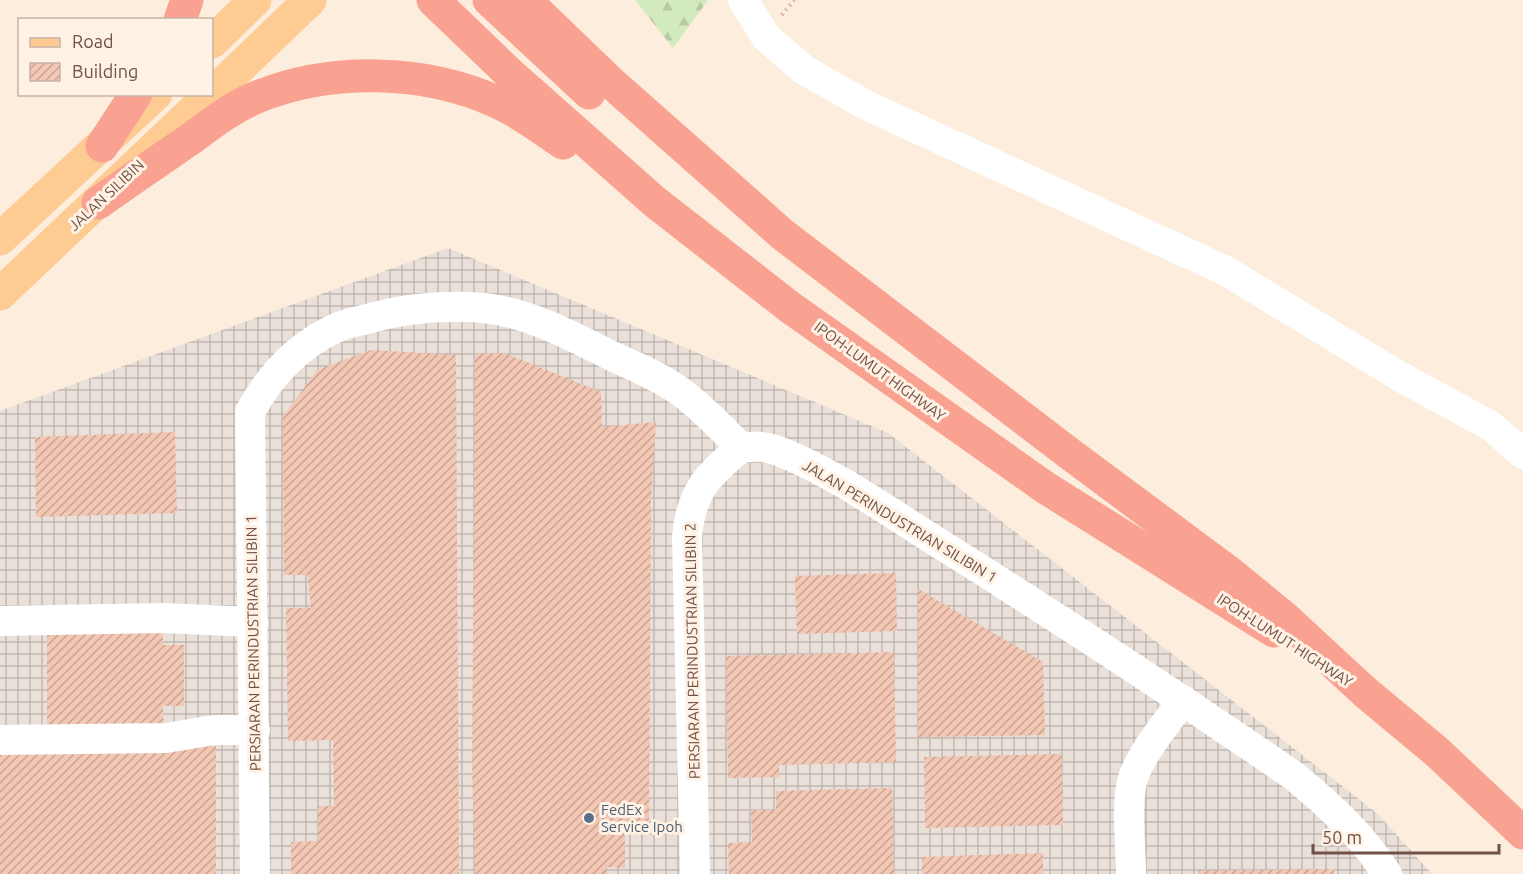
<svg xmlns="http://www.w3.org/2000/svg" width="1523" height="874" viewBox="0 0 1523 874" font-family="Ubuntu,sans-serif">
<defs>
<pattern id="industrial-grid" width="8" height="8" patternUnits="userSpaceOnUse" patternTransform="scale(1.5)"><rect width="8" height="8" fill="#eae0da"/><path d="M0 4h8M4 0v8" fill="none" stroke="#c2b8b3"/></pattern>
<pattern id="forest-firs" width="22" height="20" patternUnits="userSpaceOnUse" patternTransform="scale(1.5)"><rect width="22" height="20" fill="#d3eabc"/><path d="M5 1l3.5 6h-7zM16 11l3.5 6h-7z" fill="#b8caa3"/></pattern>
<pattern id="building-hatch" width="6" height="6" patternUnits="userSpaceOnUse" patternTransform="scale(1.5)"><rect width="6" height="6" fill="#f3c7b4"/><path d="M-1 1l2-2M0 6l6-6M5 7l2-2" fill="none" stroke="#c9a494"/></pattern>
</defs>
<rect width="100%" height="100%" fill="#fdeddd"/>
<path fill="url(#industrial-grid)" d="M448 248 888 433 1378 814 1432 874H0V411Z"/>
<path fill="url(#forest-firs)" d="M635 0H708L673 48Z"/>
<g fill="url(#building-hatch)">
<path d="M371 350 456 355 459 874H291V842L318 841V806H334L333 740 288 741 286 608H311L308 575H284L283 417 317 370Z"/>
<path d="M504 353 601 392 602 427 656 422 651 500 649 834H625V868L606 867V874H475L472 766 475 354Z"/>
<path d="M175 432 177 513 36 517 35 437Z"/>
<path d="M896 573 897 631 797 634 795 576Z"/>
<path d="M918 589 1043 662 1045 735 918 737Z"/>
<path d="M163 619V645H184V706H163L164 733 47 734V621Z"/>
<path d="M894 652 896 762 779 765V777L728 778 726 656Z"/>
<path d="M216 746V874H0V748Z"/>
<path d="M1062 754 1063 825 925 828 924 757Z"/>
<path d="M892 788 894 874H729L728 843 752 842 751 810H776V791Z"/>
<path d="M1043 853V874H922V857Z"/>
<path d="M1334 869V874H1198V871Z"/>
</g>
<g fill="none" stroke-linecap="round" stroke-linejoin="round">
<path stroke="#d7aa98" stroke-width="4" stroke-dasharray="1.5 4.5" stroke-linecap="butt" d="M782 15 794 0"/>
<g stroke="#fff" stroke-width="30">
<path d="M743 0 766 37 804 70 868 106 1226 271 1399 376 1491 426 1523 454"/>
<path d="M741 448C754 446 763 446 776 450 834 472 893 515 945 547 1063 621 1179 697 1294 776 1329 805 1363 836 1387 874"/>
<path d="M0 621 163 618 253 622"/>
<path d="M0 740 166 738 214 730H255"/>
<path d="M255 874 250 412C270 375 297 346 336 328 346 323 360 321 371 318 407 308 447 305 484 308 531 313 575 338 616 358 638 368 662 378 681 392 703 409 722 428 741 448"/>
<path d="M695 874 687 536C691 492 708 474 741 448"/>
<path d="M1131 874C1131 847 1125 800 1134 775 1145 748 1166 724 1183 700"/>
</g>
<g stroke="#fecb93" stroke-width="33">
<path d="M212 42 255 0"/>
<path d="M212 94 310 0"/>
<path d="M0 239 156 94"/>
<path d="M0 294 211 94"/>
</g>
<g stroke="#f9a292" stroke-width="33">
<path d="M433 0 508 72 655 202 791 308 1046 488 1274 631"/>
<path d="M489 0 589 93"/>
<path d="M525 0 607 79 782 234 1070 454 1230 573 1285 618 1365 692 1437 752 1523 833"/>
<path d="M180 20 187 0"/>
<path d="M102 146 136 94"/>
<path d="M98 203C129 181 160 160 192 138 212 123 233 107 257 97 332 67 424 69 497 102 520 112 542 129 563 143"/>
</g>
</g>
<circle fill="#5c6f8a" stroke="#fff2e4" stroke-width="2" cx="589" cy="818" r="6"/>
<g text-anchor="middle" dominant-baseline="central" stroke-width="6" stroke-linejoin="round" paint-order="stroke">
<g font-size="15" fill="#725146" stroke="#fff2e4">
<text transform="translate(106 195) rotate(-43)">JALAN SILIBIN</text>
<text transform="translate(880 371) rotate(36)">IPOH-LUMUT HIGHWAY</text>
<text transform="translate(900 521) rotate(31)">JALAN PERINDUSTRIAN SILIBIN 1</text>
<text transform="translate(1285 640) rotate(33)">IPOH-LUMUT HIGHWAY</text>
<text transform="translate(253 643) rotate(-91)">PERSIARAN PERINDUSTRIAN SILIBIN 1</text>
<text transform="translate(692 651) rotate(-91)">PERSIARAN PERINDUSTRIAN SILIBIN 2</text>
</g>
<g font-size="15" fill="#4e5e75" stroke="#fff2e4" text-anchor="start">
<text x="601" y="809">FedEx<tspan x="601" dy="17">Service Ipoh</tspan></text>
</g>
</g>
<rect x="18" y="18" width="195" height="78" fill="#fff2e4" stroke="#c7b2a5" stroke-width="1.5"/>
<rect x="30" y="38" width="30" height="9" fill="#fecb93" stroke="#c7b2a5" stroke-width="1.5"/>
<text x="72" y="48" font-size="18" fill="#725146">Road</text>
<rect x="30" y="63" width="30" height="18" fill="url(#building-hatch)" stroke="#c7b2a5" stroke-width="1.5"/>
<text x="72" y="78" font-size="18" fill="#725146">Building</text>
<path d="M1313 844v9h186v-9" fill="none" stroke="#725146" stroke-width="3"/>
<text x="1322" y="844" font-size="18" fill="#725146" stroke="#fff2e4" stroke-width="4.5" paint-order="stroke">50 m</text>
</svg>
